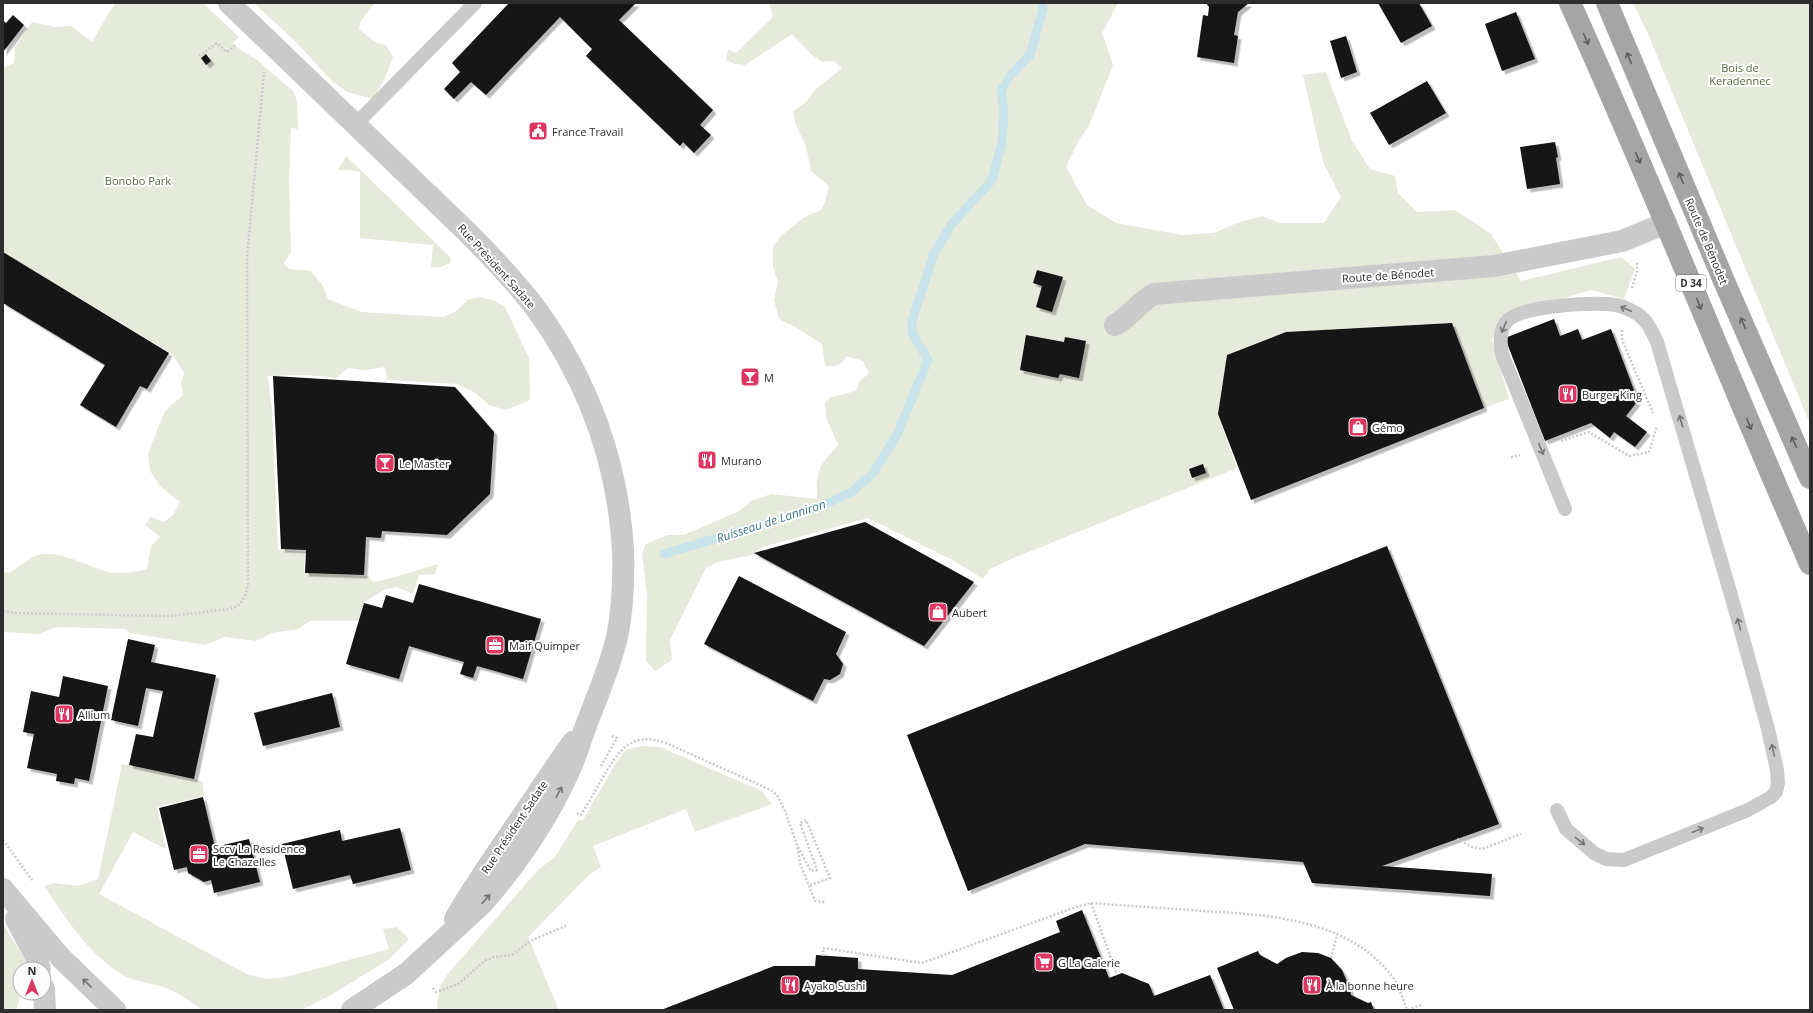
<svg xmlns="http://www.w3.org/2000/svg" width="1813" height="1013" viewBox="0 0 1813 1013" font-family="'Open Sans',sans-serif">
<defs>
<filter id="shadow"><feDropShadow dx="3.5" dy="3.5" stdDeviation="0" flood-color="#0004"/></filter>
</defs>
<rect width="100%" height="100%" fill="#fff"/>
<g fill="#e6eadb">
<path d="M115 3H203L239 37 232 43 241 50 257 60 293 91 297 100 298 129 291 128 289 179 291 253 284 263 289 269 311 271 323 286 328 299 361 312 443 317 455 312 469 299 481 297 493 300 505 307 529 358 530 400 506 410 489 405 474 392 457 384 387 380 385 367 365 370 348 368 336 378 307 375 268 376 272 411 278 550 305 552 304 573 368 576 373 582C396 578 416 570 438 564L435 574 419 575 413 594 396 587 384 590 364 602 358 621H310L298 629 272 633 256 641 224 637 205 645 130 633 126 629 56 627 40 634 3 632V572L9 573C15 570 30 558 34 556 58 548 86 566 108 572 121 575 134 572 147 569L151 546 160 537 145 525 151 517 164 522 173 515 180 502 161 487 150 471 148 453 165 411 183 395 181 384 184 373 172 354 3 252V68L14 63 15 48 32 22 55 27 71 26 92 42Z"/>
<path d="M254 3H375L360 22 359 29 373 41 387 46 393 57 384 80 373 99 347 92 331 80 294 40Z"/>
<path d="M769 3H1118L1102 33 1113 65 1089 126 1080 138 1066 167 1087 205 1116 223 1182 235 1214 233 1237 223 1262 216 1280 223H1324L1341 197 1323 162 1303 75 1326 72 1352 141 1370 169 1395 176 1398 193 1417 212 1454 210 1477 224 1491 234 1521 281 1621 257 1635 269 1624 299 1591 290 1505 316 1492 339 1509 399 1484 408 1452 323 1286 332 1227 355 1218 414 1237 468 1011 559 990 569 983 579 956 562 868 518 763 547 752 555 718 562 706 568 670 640 672 660 655 671 646 661 647 594 642 553 646 544 667 535H684L739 511 751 501 771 494 817 499C816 469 818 468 838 445L826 417 825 402 831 397 856 391 859 382 869 373 863 361 846 356C841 366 837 367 825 366L822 344 797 328 779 319 774 300 778 282 773 267V247L781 236 803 218 821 210 825 202 829 186 811 171 806 146 795 123 793 111 805 103 815 90 842 68 834 61 822 62 812 55 792 34 745 65 735 64 726 60 728 49 736 53 773 17Z"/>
<path d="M1633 3H1810V424L1648 34Z"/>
<path d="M346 156 451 258 450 263 441 267H431L433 245 360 238V171L338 170Z"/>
<path d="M644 746 660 747 762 791 772 804 695 832 686 809 593 846 601 867 589 875 528 937 559 1010H438L437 1003 440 986 447 975 538 870 555 857 578 820H583L617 761 627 749Z"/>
<path d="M122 764 202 781 204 796 157 807 166 849 133 832 99 894 247 974 266 979 286 977 389 949 383 929 397 927 409 939 388 960 331 995 301 1010H203C190 1002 178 992 163 987 150 983 137 982 125 976 89 956 66 918 44 886L54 883 79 886 98 879Z"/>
<path d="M3 924 24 958 27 969H20V993H21L16 1010H3Z"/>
</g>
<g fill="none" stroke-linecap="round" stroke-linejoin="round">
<path stroke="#c8e3ea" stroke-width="9" d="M664 554 814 509 852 492 873 473 897 435 928 360 912 333V321L934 254 951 225 992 180 1002 142 1004 112 1001 91 1010 76 1030 55 1043 9 1042 3"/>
</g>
<g fill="#141414" filter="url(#shadow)">
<path d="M509 3H636L619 20 713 110 700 125 711 135 694 153 683 142 680 146 586 56 592 49 560 17 486 95 471 82 454 99 444 89 460 72 452 63Z"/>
<path d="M1206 3H1249L1238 12 1234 35 1238 36 1234 63 1197 57 1203 15 1208 16 1209 7Z"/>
<path d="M1378 3H1419L1432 26 1401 43Z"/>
<path d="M1516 12 1535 59 1502 71 1485 24Z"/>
<path d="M13 15 24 25 3 52V20L6 23Z"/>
<path d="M1346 36 1357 72 1341 78 1330 41Z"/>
<path d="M206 54 211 61 206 65 201 58Z"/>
<path d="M1427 81 1446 113 1389 145 1370 113Z"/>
<path d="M1555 142 1558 157 1556 158 1560 184 1527 189 1520 147Z"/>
<path d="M3 252 169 353 147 389 140 386 116 427 80 405 105 365 3 303Z"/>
<path d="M1037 270 1063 277 1052 312 1036 307 1042 286 1033 283Z"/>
<path d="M1554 319 1560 336 1578 329 1582 340 1611 329 1634 390 1628 396 1637 402 1626 416 1647 432 1635 447 1614 432 1610 438 1591 423 1545 441 1505 338Z"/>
<path d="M1452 323 1484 408 1251 500 1218 414 1227 355 1286 332Z"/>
<path d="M1026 335 1064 342 1065 337 1086 341 1079 378 1060 374 1058 378 1020 370Z"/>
<path d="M273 376 455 387 494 432 490 494 447 535 382 531 381 538 366 537 364 575 305 573 306 550 281 549Z"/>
<path d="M1203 464 1206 473 1192 478 1189 469Z"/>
<path d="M865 522 974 582 924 646 754 553Z"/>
<path d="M1387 546 1499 824 1382 866 1492 874 1490 896 1312 883 1303 862 1085 844 968 891 907 735Z"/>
<path d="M739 576 846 632 836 654 843 664 840 674 830 680 824 679 813 701 704 644Z"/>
<path d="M419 584 541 619 523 679 477 666 473 678 460 674 464 662 409 646 399 679 346 664 364 603 382 608 386 595 413 603Z"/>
<path d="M128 639 155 645 151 662 216 675 194 779 129 765 136 734 153 737 163 691 146 688 138 726 111 720Z"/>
<path d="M63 676 108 686 89 781 75 778 74 784 56 781 57 774 27 768 34 734 23 732 31 691 59 697Z"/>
<path d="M332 693 340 727 263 746 254 713Z"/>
<path d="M203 797 215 847 249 839 260 882 214 893 211 880 204 882 188 873 187 867 174 870 159 808Z"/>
<path d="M400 828 411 870 353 884 350 875 293 889 282 844 340 830 342 841Z"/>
<path d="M1082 910 1109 978 1122 973 1149 984 1154 996 1210 975 1224 1010H661L774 966H815L816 955 858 958V969L952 975 1060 932 1056 921Z"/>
<path d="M1258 951 1260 955 1277 964 1286 958 1302 952 1318 953 1331 958 1342 970 1349 986 1351 995 1368 1003 1371 1002 1374 1010H1234L1217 968Z"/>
</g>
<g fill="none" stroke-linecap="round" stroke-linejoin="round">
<g stroke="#cacaca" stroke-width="2.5" stroke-dasharray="2 2" stroke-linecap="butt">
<path d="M199 56 217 43 227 52 236 45"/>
<path d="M1632 288 1637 271V262"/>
<path d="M1622 330V340L1653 413"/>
<path d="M1561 441 1589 432 1629 456 1649 452 1657 426"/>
<path d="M1511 457 1520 455"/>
<path d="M3 611 15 613 170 616 230 609C243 605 246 596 248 583L247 258 264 72"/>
<path d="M601 766 617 738 612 736"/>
<path d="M577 813 581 815C588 803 596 790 603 777 619 750 631 731 666 743L771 790 777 795 785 811 797 845 800 863 815 901 825 902"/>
<path d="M1457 839 1472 847 1482 849 1521 834"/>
<path d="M3 840 32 880"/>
<path d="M798 847 811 871 817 870 800 823 806 820 830 878 808 886"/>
<path d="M1091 903 1117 975"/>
<path d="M823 956V948L922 963 1076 907 1091 903C1129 906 1166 908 1203 911 1270 915 1351 919 1394 979 1400 988 1403 1000 1407 1010"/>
<path d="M1331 958 1337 935"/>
<path d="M433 988 436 992 458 984 486 960 494 957 512 955 530 941 566 926"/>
<path d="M1408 1010 1423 1004"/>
</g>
<g stroke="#cacaca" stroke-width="14">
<path d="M356 124 475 3"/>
<path d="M1557 810 1566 829 1594 853 1606 859 1624 860 1748 810 1771 797 1776 792 1778 783 1777 770 1768 729 1731 595 1657 342C1652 331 1647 320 1636 313 1630 310 1623 306 1616 305 1594 302 1525 305 1508 320 1499 328 1500 343 1502 354L1565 509"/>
</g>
<path stroke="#cacaca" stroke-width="22" d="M1115 325C1130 317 1139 302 1154 294L1494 266 1622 241 1666 223"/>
<g stroke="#cacaca" stroke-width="22">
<path d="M229 3 466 231C491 256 516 282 537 310 588 381 618 463 623 550 624 579 623 608 617 637 610 667 598 694 587 723 581 738 577 754 570 769 549 817 516 866 481 905L406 974 352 1010"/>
<path d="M3 889 61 958 115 1010"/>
<path d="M16 919 34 953 40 969"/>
<path d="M455 919C476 882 501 848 525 812 541 789 556 765 573 742"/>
<path d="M44 989 45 1010"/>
</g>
<g stroke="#a5a5a5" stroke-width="22">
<path d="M1570 3C1654 188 1728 377 1810 564"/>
<path d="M1607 3 1724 281 1810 478"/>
</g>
</g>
<defs><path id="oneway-shaft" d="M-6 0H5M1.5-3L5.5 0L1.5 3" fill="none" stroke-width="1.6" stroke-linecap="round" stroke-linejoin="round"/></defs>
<g stroke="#5d5d5d">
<use href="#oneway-shaft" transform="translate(1586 39) rotate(66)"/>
<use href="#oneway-shaft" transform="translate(1629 58) rotate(-112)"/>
<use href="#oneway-shaft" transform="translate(1638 158) rotate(67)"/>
<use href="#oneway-shaft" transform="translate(1681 178) rotate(-113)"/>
<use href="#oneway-shaft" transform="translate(1699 304) rotate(68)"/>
<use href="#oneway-shaft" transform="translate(1743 323) rotate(-114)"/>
<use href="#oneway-shaft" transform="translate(1749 424) rotate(67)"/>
<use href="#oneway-shaft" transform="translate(1794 442) rotate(-114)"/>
</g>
<g stroke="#747474">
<use href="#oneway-shaft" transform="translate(1626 309) rotate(-157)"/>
<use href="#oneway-shaft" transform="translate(1504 327) rotate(113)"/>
<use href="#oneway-shaft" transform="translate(1681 421) rotate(-106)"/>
<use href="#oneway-shaft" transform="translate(1541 449) rotate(68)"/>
<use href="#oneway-shaft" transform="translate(1739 624) rotate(-105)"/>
<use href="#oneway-shaft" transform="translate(1773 750) rotate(-103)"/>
<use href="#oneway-shaft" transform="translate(559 792) rotate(-62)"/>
<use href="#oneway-shaft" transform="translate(1698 830) rotate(-22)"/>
<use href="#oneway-shaft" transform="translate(1580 841) rotate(38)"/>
<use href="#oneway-shaft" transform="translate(486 899) rotate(-48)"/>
<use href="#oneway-shaft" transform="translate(87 983) rotate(-136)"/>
</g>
<defs>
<g id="civic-square" transform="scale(1)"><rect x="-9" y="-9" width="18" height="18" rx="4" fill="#df3561" stroke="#fff"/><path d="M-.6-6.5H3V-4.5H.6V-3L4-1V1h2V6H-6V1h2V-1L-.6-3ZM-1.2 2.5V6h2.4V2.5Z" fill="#fff"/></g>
<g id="bar-square" transform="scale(1)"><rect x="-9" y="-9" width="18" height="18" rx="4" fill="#df3561" stroke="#fff"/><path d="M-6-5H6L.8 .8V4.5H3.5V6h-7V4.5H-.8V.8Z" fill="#fff"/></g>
<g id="restaurant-square" transform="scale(1)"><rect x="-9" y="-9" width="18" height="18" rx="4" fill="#df3561" stroke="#fff"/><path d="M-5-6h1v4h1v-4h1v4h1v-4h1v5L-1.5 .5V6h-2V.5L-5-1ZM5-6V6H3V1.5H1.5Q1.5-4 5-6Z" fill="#fff"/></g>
<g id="shop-square" transform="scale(1)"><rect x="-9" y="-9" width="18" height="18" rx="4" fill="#df3561" stroke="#fff"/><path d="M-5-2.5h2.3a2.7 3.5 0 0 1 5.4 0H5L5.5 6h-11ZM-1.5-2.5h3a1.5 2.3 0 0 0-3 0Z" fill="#fff"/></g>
<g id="office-square" transform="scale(1)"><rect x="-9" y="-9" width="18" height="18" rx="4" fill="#df3561" stroke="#fff"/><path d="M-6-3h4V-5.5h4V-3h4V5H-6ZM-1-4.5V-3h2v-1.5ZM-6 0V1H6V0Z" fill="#fff"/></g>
<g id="supermarket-square" transform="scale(1)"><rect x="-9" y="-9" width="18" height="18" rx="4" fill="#df3561" stroke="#fff"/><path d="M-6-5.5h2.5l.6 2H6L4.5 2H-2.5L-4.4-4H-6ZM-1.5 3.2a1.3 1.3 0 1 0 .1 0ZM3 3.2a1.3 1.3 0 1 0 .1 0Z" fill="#fff"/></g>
</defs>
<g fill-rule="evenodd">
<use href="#civic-square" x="538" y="131"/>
<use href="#bar-square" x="750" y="377"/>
<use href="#restaurant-square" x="1568" y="394"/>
<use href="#shop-square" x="1358" y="427"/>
<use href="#restaurant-square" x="707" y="460"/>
<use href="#bar-square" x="385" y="463"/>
<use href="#shop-square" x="938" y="612"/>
<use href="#office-square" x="495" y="645"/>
<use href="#restaurant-square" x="64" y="714"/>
<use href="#office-square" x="199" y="854"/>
<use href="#supermarket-square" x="1044" y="962"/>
<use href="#restaurant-square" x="790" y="985"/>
<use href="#restaurant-square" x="1312" y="985"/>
</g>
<g text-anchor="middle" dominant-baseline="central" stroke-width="4" stroke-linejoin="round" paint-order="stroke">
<rect fill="#fff" stroke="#6c6c6c" stroke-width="1" x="1676" y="275" width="30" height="16" rx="3"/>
<g font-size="10" font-weight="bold" fill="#2d2d2d">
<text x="1691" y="283">D 34</text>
</g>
<g font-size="11" fill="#58673c" stroke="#fff">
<text x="1740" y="67">Bois de<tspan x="1740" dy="13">Keradennec</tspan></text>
<text x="138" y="180">Bonobo Park</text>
</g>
<g font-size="11" fill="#2d2d2d" stroke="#fff" text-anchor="start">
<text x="552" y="131">France Travail</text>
<text x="764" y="377">M</text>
<text x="1582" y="394">Burger King</text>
<text x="1372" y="427">Gémo</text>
<text x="721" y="460">Murano</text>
<text x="399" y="463">Le Master</text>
<text x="952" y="612">Aubert</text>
<text x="509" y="645">Maif Quimper</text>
<text x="78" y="714">Allium</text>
<text x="213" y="848">Sccv La Residence<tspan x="213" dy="13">Le Chazelles</tspan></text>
<text x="1058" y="962">G La Galerie</text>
<text x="804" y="985">Ayako Sushi</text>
<text x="1326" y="985">À la bonne heure</text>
</g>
<g font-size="11" fill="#2d2d2d" stroke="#fff">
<text transform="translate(1707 241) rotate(67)">Route de Bénodet</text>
<text transform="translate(497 266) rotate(48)">Rue Président Sadate</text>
<text transform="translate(1388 275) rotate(-4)">Route de Bénodet</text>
<text transform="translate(514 827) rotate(-56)">Rue Président Sadate</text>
</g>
<g font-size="12" font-style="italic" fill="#3e7c8c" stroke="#fff">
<text transform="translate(771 521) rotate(-18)">Ruisseau de Lanniron</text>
</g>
</g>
<rect width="1813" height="1013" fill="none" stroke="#2d2d2d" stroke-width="8"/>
<g transform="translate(32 981)"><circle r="19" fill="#ffffff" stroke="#ababab"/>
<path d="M0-3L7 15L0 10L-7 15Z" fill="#df3561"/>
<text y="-6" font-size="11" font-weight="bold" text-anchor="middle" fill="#2d2d2d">N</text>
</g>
</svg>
